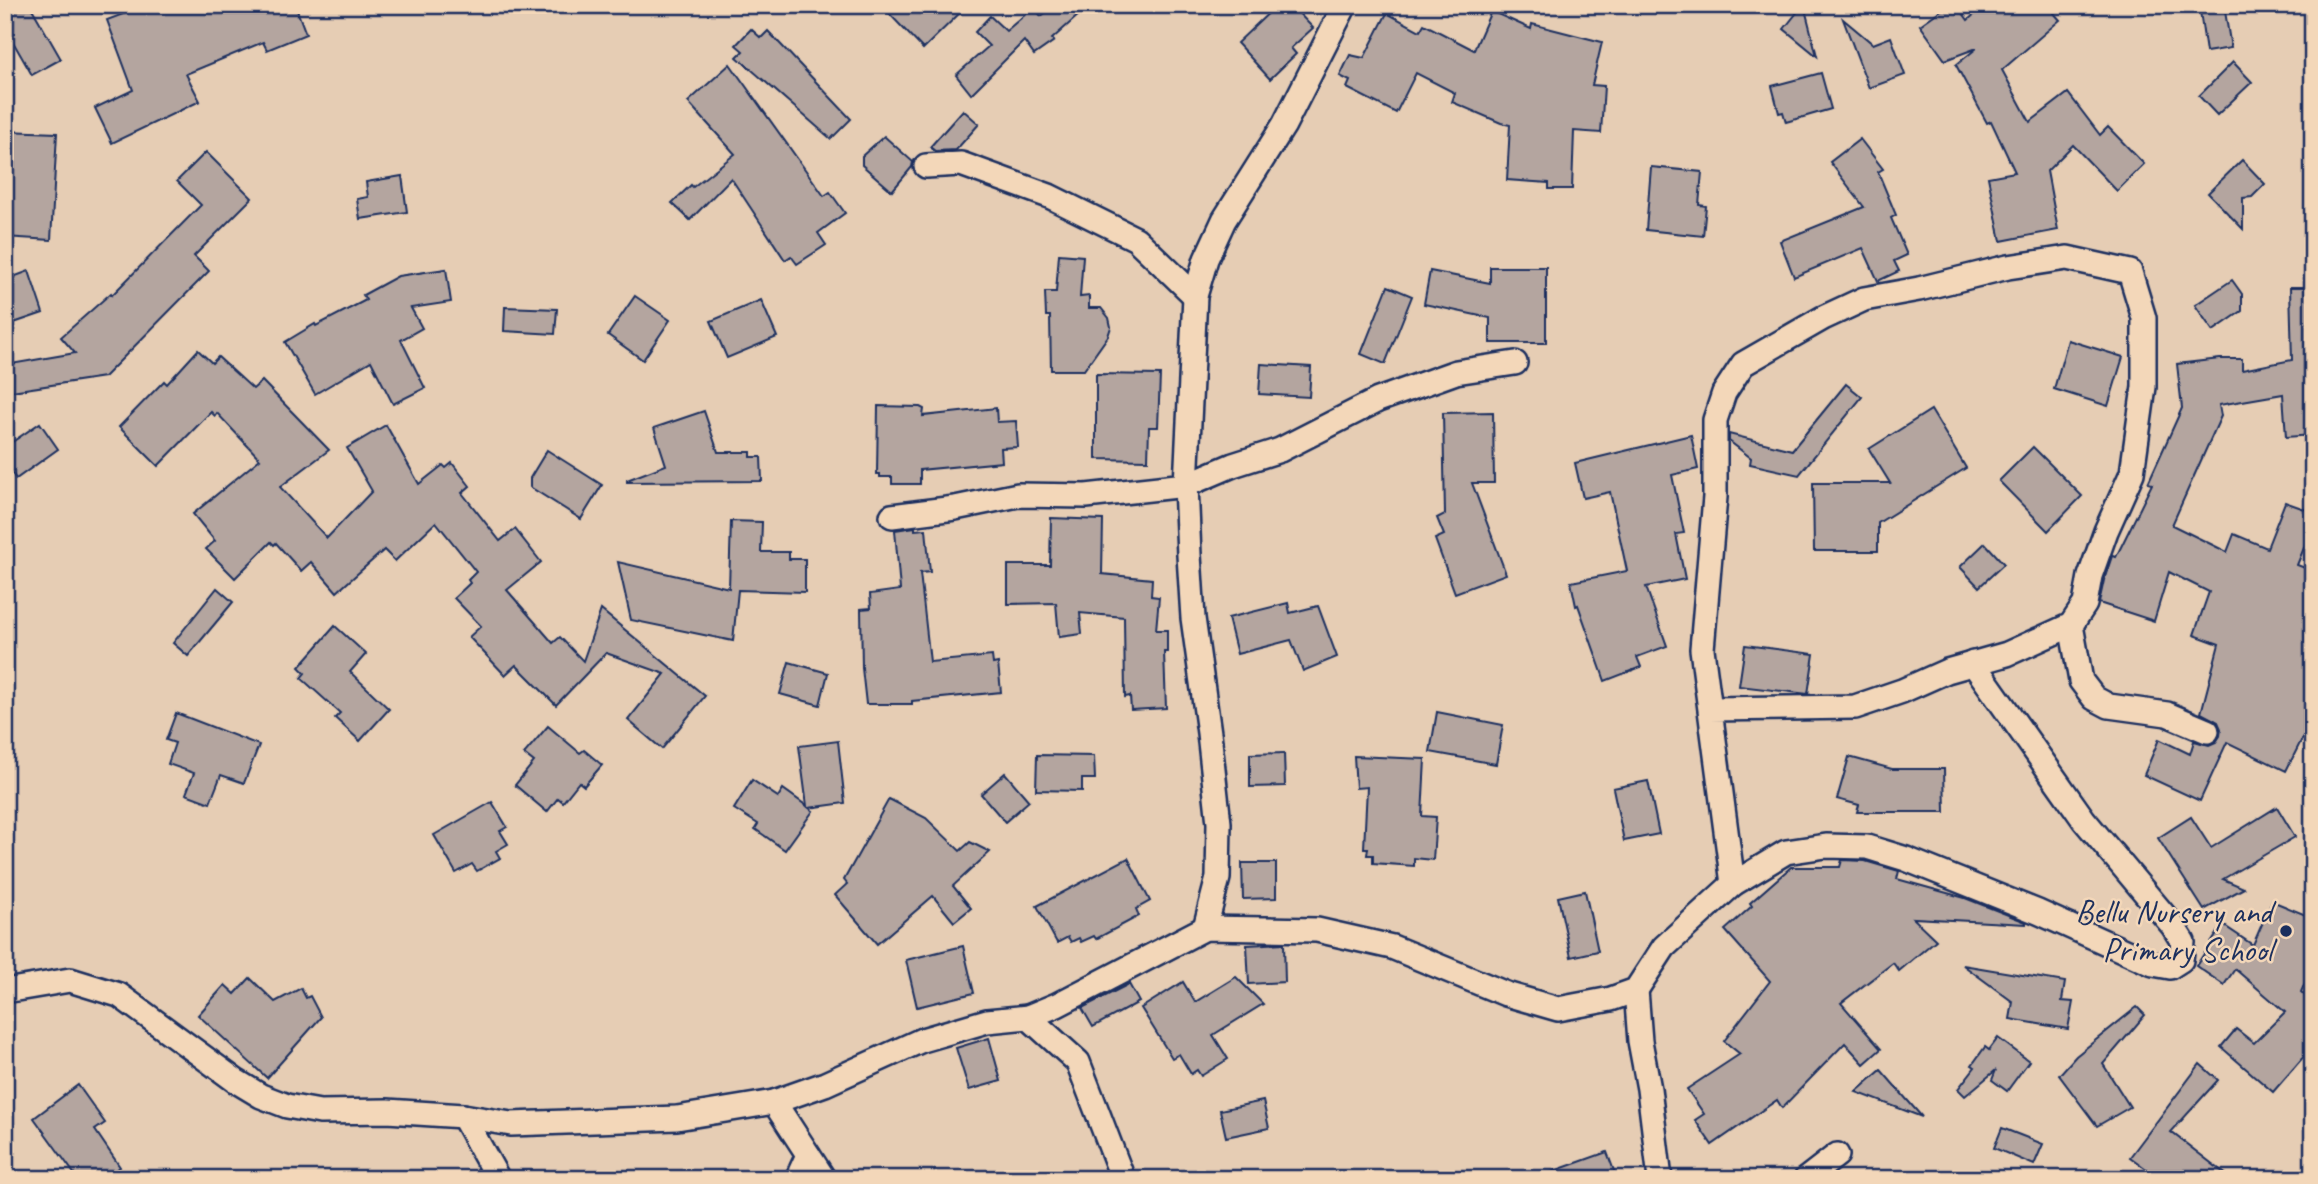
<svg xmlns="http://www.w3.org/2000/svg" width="2318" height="1184" viewBox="0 0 2318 1184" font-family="Caveat,sans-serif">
<rect width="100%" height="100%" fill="#e6cdb4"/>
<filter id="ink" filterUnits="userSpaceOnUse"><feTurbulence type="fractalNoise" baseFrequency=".0143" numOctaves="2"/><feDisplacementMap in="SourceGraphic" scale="14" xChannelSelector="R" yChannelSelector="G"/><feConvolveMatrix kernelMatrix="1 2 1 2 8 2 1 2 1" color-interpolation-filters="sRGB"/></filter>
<g filter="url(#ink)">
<g fill="#b4a59f" stroke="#1b2f5e" stroke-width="2">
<path d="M22 5H30L61 59 32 75 5 28V15Z"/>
<path d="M147 5H295L306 34 267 50 263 42 186 74 200 101 112 143 95 108 133 90 107 20Z"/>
<path d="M881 5H968L923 49Z"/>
<path d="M1056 5H1090L1052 39 1054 41 1034 55 1024 41 971 94 956 75 989 46 975 32 990 16 1006 31 1034 7 1041 16Z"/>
<path d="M1277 5H1291L1313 28 1291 48 1296 54 1270 79 1237 43Z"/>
<path d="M1803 5H1804L1817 56 1784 29Z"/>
<path d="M1948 5H1957L1968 20 1985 5H2047L2060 20 2002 70 2030 122 2068 93 2100 135 2108 127 2144 164 2117 191 2073 145 2047 171 2058 230 2001 241 1988 177 2015 172 1991 121 1987 123 1956 65 1977 48 1945 60 1920 25Z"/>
<path d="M2199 5H2224L2231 48 2206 52Z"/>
<path d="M1491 11 1531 29 1532 24 1602 42 1592 85 1604 86 1601 133 1574 131 1572 189H1549V183L1507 180 1510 125 1501 123 1452 102 1455 93 1416 73 1396 113 1347 88 1350 81 1340 76 1350 55 1364 58 1387 13 1420 31 1424 24 1474 50Z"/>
<path d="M1843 19 1873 44 1891 37 1905 75 1869 88Z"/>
<path d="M751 29 761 38 768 31 851 119 831 139 737 57 743 51 736 45Z"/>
<path d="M2233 62 2252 82 2217 115 2199 96Z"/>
<path d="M730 64 824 196 830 192 845 213 818 233 826 245 797 264 791 256 785 260 731 178 690 220 672 203 691 185 693 187 735 154 688 102Z"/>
<path d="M1821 73 1831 109 1786 122 1783 112 1779 113 1772 86Z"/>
<path d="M963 110 979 124 956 150 935 151 930 147Z"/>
<path d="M5 131 57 133 51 240 5 237Z"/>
<path d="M884 136 913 162 912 167 892 191 862 165V156Z"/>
<path d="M1860 139 1883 169 1878 172 1896 215 1891 218 1907 255 1894 261 1899 271 1878 281 1863 248 1794 277 1780 241 1864 207 1830 162Z"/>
<path d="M206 152 252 198 194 256 209 271 104 377 5 392V365L75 353 61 337 111 293 112 295 201 205 177 181Z"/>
<path d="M2242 160 2265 184 2252 197 2243 198V229L2208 193Z"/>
<path d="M1651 167 1702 172 1699 205 1706 206 1703 236 1646 230Z"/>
<path d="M402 176 407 212 360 219 357 199 368 197 366 182Z"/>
<path d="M1059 254 1083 256 1080 297 1089 296V308H1101L1109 318 1111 327 1108 336 1084 370H1051L1050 316H1046L1045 292H1056Z"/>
<path d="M1490 267H1546V343H1490V318L1424 304 1430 271 1490 283Z"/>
<path d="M446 269 451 302 411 308 422 328 401 340 425 388 393 404 371 361 315 394 285 342 315 324 316 326 366 300 363 295 398 276Z"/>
<path d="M29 271 43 313 5 326V280Z"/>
<path d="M2232 280 2242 294V311L2213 331 2195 305Z"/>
<path d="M1388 286 1412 296 1385 364 1361 354Z"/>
<path d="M2290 287H2313V435L2286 437 2283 394 2219 405 2221 416 2172 525 2227 552 2234 534 2267 548 2285 502 2313 512V526L2297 565 2313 571V729L2301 741 2286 771 2227 742 2200 801 2144 775 2159 739 2190 754 2194 741 2209 745 2216 742 2220 736 2221 729 2218 722 2201 713 2219 644 2194 635 2209 592 2169 572 2154 621 2099 603 2104 580 2112 556 2116 557 2152 484 2148 483 2182 408 2177 364 2220 359H2242V370L2292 360Z"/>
<path d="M635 296 670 320 643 360 608 335Z"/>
<path d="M761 300 777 337 727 358 711 321Z"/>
<path d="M505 307 557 309 555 334 504 331Z"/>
<path d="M2068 340 2123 357 2108 406 2054 389Z"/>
<path d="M198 350 212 363 218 357 253 389 262 381 329 450 280 487 327 538 372 491 347 448 386 425 419 484 443 465 446 468 452 463 470 486 462 493 500 541 515 529 541 562 507 590 553 643 560 637 583 661 601 610 705 696 662 749 628 720 665 674 606 653 556 705 516 665 505 675 469 637 481 626 454 598 470 583 468 580 476 572 436 522 395 561 384 550 337 592 311 562 301 571 276 543 274 545 271 542 235 578 206 549 215 541 193 514 260 459 217 413 215 416 211 412 158 466 119 427 164 381 167 384Z"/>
<path d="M1261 364 1311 367 1309 397 1259 394Z"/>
<path d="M1096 374 1160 375 1158 427H1149L1148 460 1096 459Z"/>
<path d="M1846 384 1862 397 1799 475 1750 464 1751 458 1729 441V434L1792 450Z"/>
<path d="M878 406 920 407 924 409 923 416 996 408 997 422 1016 421 1018 447 1001 448 1002 462 920 470V484H892V477H880V474H877Z"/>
<path d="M1931 410 1966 468 1878 523V551H1814L1813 483H1890L1869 449Z"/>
<path d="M704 411 718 452H751V457H761L762 481 627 482V480L666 465 654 428Z"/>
<path d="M1493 412 1494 483H1472L1506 574 1455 593 1435 539 1444 535 1437 518 1445 514 1443 413Z"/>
<path d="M40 423 58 449 16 479 5 463V447Z"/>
<path d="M1691 435 1698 469 1672 475 1684 533 1676 534 1685 579 1646 587 1667 646 1637 657 1641 667 1605 681 1578 605 1576 606 1571 582 1627 571 1610 492 1583 498 1575 463Z"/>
<path d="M2033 447 2082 496 2048 531 1999 481Z"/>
<path d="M547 450 602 485 581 519 530 487V478Z"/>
<path d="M1051 518 1103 520 1102 574 1152 579 1151 596 1159 597 1156 630H1167V652H1164L1166 708 1131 710 1130 696 1125 697 1124 617 1080 613 1082 634 1059 637 1056 603 1008 604V565H1050Z"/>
<path d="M731 521 762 522 761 552H789V559H805V592L738 590 733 641 631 620 618 562 729 588Z"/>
<path d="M915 527V530L926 529 930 572 920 573 930 662 992 656 993 664 998 663 1001 692 912 701V704H866L862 668 861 609 871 608 870 594 900 590 895 530Z"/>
<path d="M1985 543 2004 564 1979 587 1960 567Z"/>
<path d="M217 588 233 602 188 656 173 643Z"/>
<path d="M1288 603 1290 613 1318 606 1337 657 1303 671 1291 640 1237 654 1228 618Z"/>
<path d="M335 626 366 654 350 672 389 709 360 741 335 718 340 713 301 678 305 673 299 667Z"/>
<path d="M1745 645 1814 654 1808 694 1739 686Z"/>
<path d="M789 662 828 673 820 705 780 694Z"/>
<path d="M1437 712 1503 725 1496 764 1430 752Z"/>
<path d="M176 713 259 745 244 783 221 775 210 803 186 794 194 773 168 764 175 743 166 740Z"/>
<path d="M548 726 580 753 584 750 602 765 584 786 579 782 563 802 558 798 547 812 515 785 534 762 524 754Z"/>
<path d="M838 741 845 803 809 808 813 811 785 850 755 829 758 824 734 809 752 780 778 797 783 789 807 806 799 746Z"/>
<path d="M1284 753 1285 786 1250 787V754Z"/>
<path d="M1037 755 1094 756 1095 779H1082V791L1036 790Z"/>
<path d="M1354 756 1425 759 1422 816 1436 817 1433 860 1414 858V866L1373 863V855H1367L1368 848H1364L1367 787 1356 788Z"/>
<path d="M1849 757 1892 769H1944L1945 812H1857L1859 805 1837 799Z"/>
<path d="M1005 773 1029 801 1005 822 981 794Z"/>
<path d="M1648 781 1659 834 1624 841 1613 788Z"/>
<path d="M889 799 926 818 960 851 970 842 990 852 953 886 971 908 954 922 933 896 877 944 835 895 847 884 844 880Z"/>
<path d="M492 802 507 827 500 831 508 844 496 851 500 858 477 871 472 864 456 873 434 835Z"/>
<path d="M2277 807 2295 837 2223 879 2244 888 2204 910 2158 838 2191 817 2211 848Z"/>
<path d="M1128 858 1150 901 1136 909 1139 916 1096 939 1094 936 1081 942 1079 938 1071 942 1068 937 1057 943 1037 906Z"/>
<path d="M1842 860 1865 861 1899 871 1897 879 1965 898 2026 922V924L1913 918 1936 940 1899 971 1893 963 1841 1003 1881 1049 1864 1064 1845 1043 1782 1108 1777 1100 1712 1145 1695 1120 1704 1114 1687 1089 1740 1054 1724 1041 1770 981 1725 930 1752 906 1750 903 1791 867H1840Z"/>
<path d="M1242 863H1276V898L1243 899Z"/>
<path d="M1585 891 1598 951 1571 957 1558 897Z"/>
<path d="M2272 901 2313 918V965L2301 992 2313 1003V1046L2273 1092 2221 1047 2236 1029 2254 1043 2285 1012 2235 969 2224 985 2196 966 2223 925 2253 945Z"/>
<path d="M1284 943 1285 982 1249 984 1247 945Z"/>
<path d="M963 946 974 993 917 1007 906 960Z"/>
<path d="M1963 965 2065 982 2062 1001 2073 1002 2068 1029 2010 1019 2013 1002Z"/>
<path d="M1236 977 1263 1004 1213 1035 1228 1059 1201 1076 1197 1070 1191 1074 1179 1054 1172 1058 1141 1008 1183 982 1195 1002Z"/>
<path d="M250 978 275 1002 301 988 306 998 310 996 321 1017 267 1078 198 1015 225 985 235 994Z"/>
<path d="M1129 984 1139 1002 1093 1027 1082 1008Z"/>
<path d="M2137 1007 2145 1015 2103 1064 2130 1107 2097 1126 2059 1075 2076 1056Z"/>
<path d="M989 1038 1001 1081 969 1090 956 1048Z"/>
<path d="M1998 1038 2029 1061 2007 1091 1992 1080 1996 1070 1965 1096 1958 1089 1975 1067 1972 1065 1985 1047 1989 1050Z"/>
<path d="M2200 1064 2218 1080 2171 1132 2232 1179H2160L2130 1157Z"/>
<path d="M1881 1070 1922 1117 1856 1092Z"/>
<path d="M78 1085 105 1123 95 1130 120 1167 103 1179H78L34 1118Z"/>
<path d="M1263 1101 1269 1128 1226 1137 1220 1110Z"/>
<path d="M2002 1128 2043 1144 2034 1165 1994 1148Z"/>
<path d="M1607 1152 1617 1179H1540V1176Z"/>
</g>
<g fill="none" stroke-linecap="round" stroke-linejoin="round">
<g stroke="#1b2f5e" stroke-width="28">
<g id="minor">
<path d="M926 166 961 164 1049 196 1136 239 1195 296"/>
<path d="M892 516 955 508 1018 495 1086 496 1186 485 1233 465 1280 450 1378 400 1456 372 1515 363"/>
<path d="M2071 625 2081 681 2094 698 2109 706 2167 714 2207 731"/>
<path d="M1710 709 1855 707 1902 691 1947 671 2007 654 2071 625 2085 604 2090 576 2106 531 2132 473 2144 387V318L2130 272 2067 258 2008 267 1919 289 1864 299 1823 318 1743 364 1724 393 1715 420V497L1702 649 1733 884"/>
<path d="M1205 928 1218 878 1219 823 1209 733 1193 618 1189 555 1186 485 1195 296 1206 259 1224 220 1284 125 1345 5"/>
<path d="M1636 990 1640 1041 1649 1089 1660 1179"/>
<path d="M5 991 70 980 119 995 236 1081 261 1096 287 1106 320 1112 387 1111 463 1116 511 1124 677 1118 774 1102 825 1084 922 1040 987 1021 1028 1017 1057 1005 1205 928 1317 930 1392 947 1506 994 1558 1009 1611 999 1636 990 1664 947 1733 884 1786 852 1826 846 1867 847 1906 859 2038 912 2153 964 2170 967 2181 960 2183 942 2173 926 2084 820 1973 663"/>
<path d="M1028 1017 1078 1062 1123 1179"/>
<path d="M774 1102 824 1179"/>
<path d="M463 1116 498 1179"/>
<path d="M797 1179 808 1155"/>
<path d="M1806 1179 1837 1155"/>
</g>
</g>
<use href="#minor" stroke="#f3d7b9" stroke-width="23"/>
</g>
</g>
<circle fill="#1b2f5e" stroke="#f3d7b9" stroke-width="2.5" cx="2286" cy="931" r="7"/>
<g text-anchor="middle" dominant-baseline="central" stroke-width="5" stroke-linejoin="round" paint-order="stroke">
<g font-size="33" fill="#1b2f5e" stroke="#f3d7b9" text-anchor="end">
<text x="2272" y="912">Bellu Nursery and<tspan x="2272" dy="38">Primary School</tspan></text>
</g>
</g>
<rect width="2318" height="1184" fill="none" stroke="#f3d7b9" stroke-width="28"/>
<rect x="14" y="14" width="2290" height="1156" fill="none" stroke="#1b2f5e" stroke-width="2.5" filter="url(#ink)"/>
</svg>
